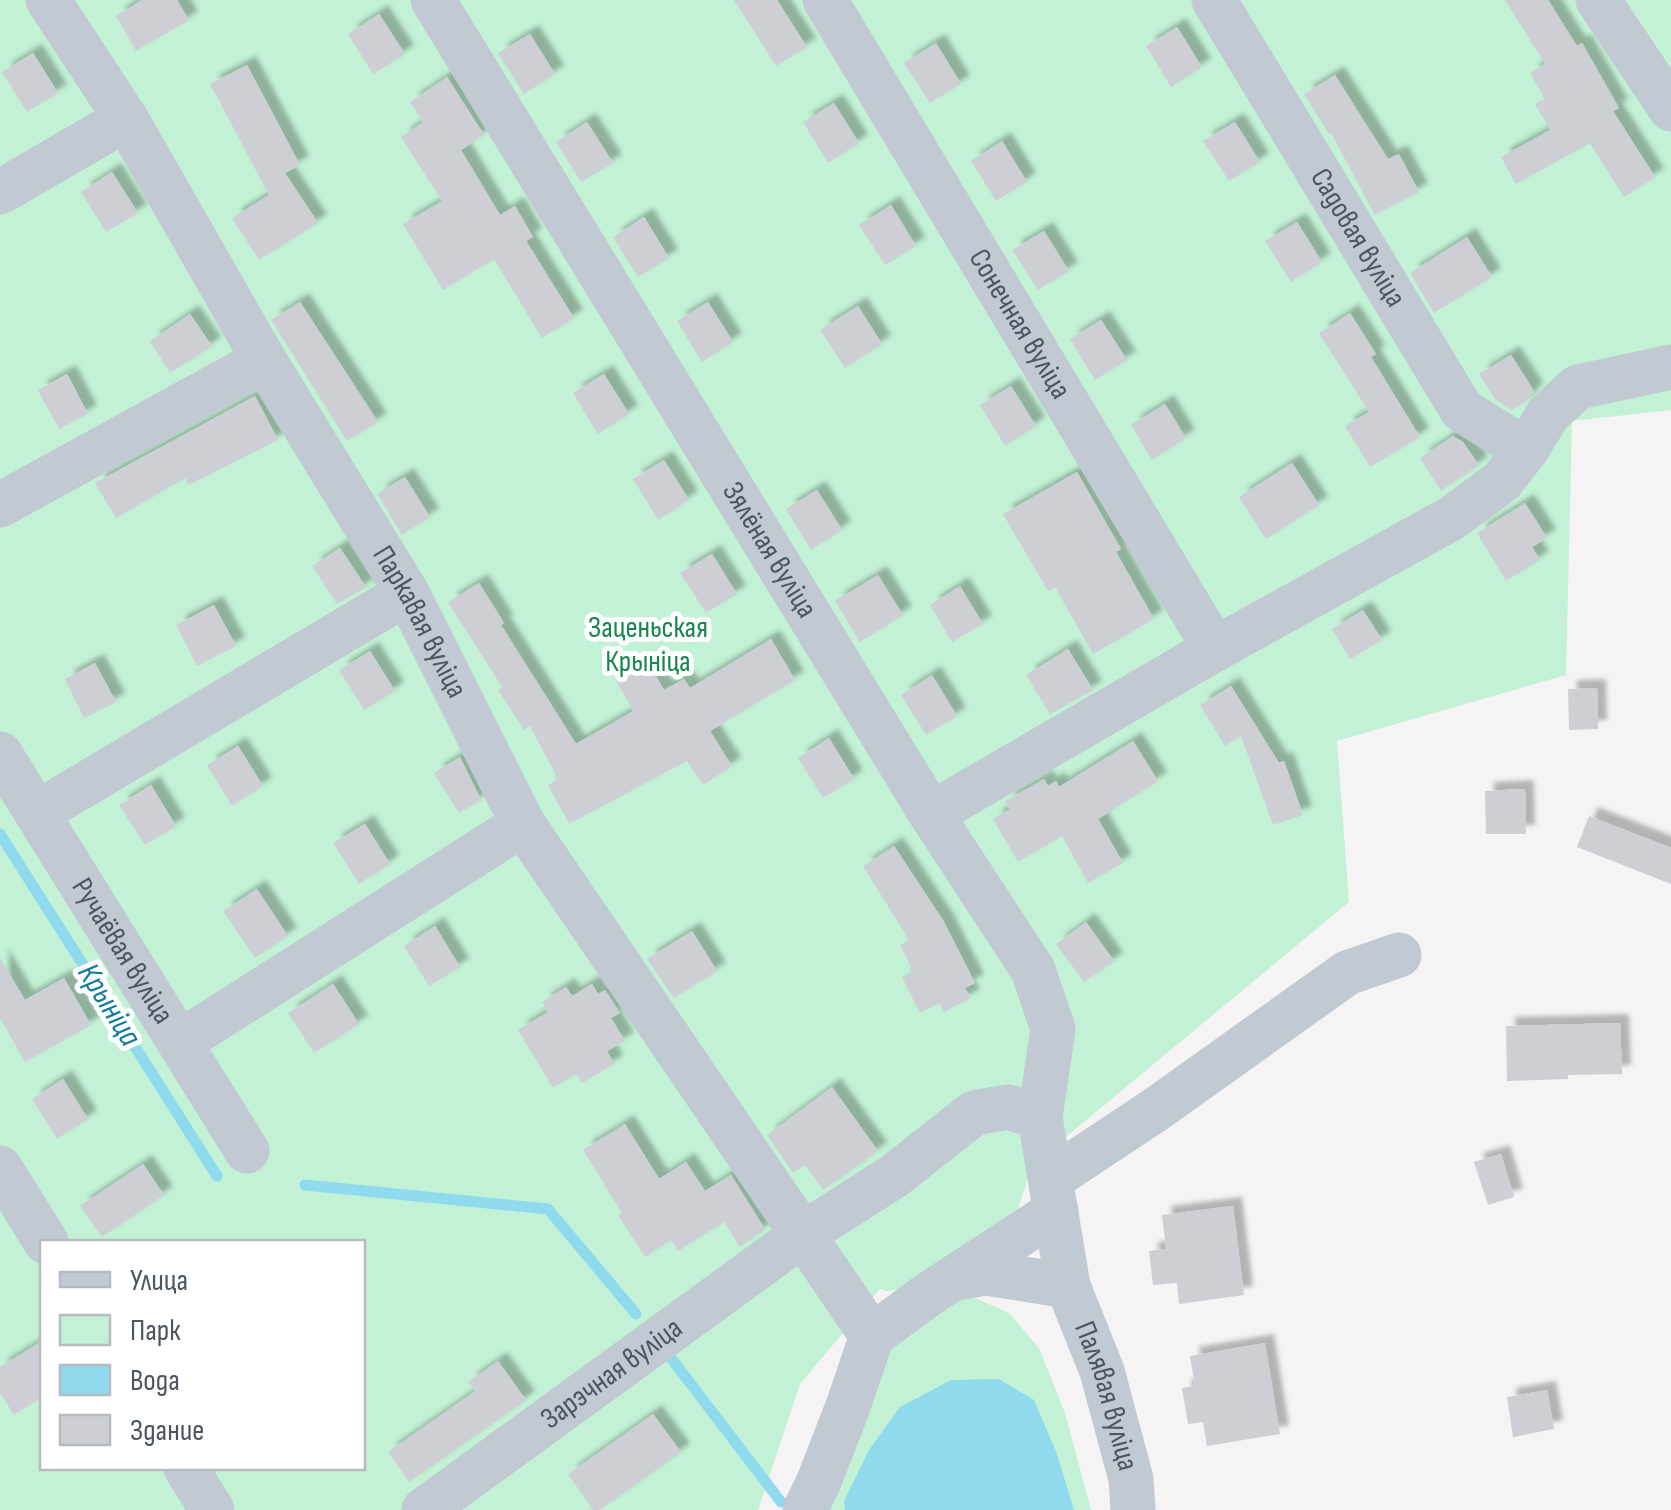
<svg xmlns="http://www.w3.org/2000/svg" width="1671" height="1510" viewBox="0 0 1671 1510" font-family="'Sofia Sans Condensed',sans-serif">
<defs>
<filter id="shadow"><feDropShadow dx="9" dy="-9" stdDeviation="2.5" flood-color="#0004"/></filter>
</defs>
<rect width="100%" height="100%" fill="#f5f3f3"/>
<g fill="#c3f1d5" fill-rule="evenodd">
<path d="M0 0H1671V410L1572 421 1566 675 1337 741 1349 902 1032 1165 1011 1231 902 1289 886 1291 880 1289 800 1384 758 1510H0ZM42 1242H362V1468H42Z"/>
<path d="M926 1296 975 1298 1009 1313 1039 1348 1065 1413 1091 1510H805L847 1409Z"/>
</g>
<path fill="#90daee" d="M999 1379 1034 1400 1057 1454 1074 1510H845L844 1501 869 1450 900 1407 951 1380Z"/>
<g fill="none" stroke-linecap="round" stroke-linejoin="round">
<g stroke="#90daee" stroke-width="11">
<path d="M0 834 217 1176"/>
<path d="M305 1185 548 1209 636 1314"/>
<path d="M671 1358 781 1502"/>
</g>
</g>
<g fill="#cdcfd5" filter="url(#shadow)">
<path d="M142 0H177L189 20 136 51 116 16Z"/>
<path d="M734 0H777L807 47 776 66Z"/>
<path d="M1505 0H1548L1577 46 1582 43 1619 108 1613 111 1655 177 1624 197 1590 143 1516 184 1501 157 1550 130 1535 104 1545 99 1530 73 1545 64Z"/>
<path d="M379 14 405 54 373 74 348 34Z"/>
<path d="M1177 27 1202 67 1171 87 1146 46Z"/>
<path d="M530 34 555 74 524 94 498 53Z"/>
<path d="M936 43 961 84 930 103 904 63Z"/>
<path d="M33 53 58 93 27 112 2 72Z"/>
<path d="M247 65 300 165 285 173 318 223 259 260 232 218 269 195 210 84Z"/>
<path d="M1335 75 1388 159 1399 154 1419 192 1375 215 1331 133 1329 134 1304 94Z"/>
<path d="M447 77 484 135 461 150 500 215 515 206 533 237 526 241 574 318 542 338 494 259 443 290 403 224 442 201 401 137 423 122 410 102Z"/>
<path d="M834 103 859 143 828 163 803 122Z"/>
<path d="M587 122 613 163 581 182 556 142Z"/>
<path d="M1235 122 1260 162 1229 181 1203 141Z"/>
<path d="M1002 141 1027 182 996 201 971 161Z"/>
<path d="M112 172 138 213 106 232 81 192Z"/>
<path d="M891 205 916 246 885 265 859 225Z"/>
<path d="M644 217 669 258 638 277 613 237Z"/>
<path d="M1297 222 1322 262 1291 282 1265 241Z"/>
<path d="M1044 231 1069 271 1038 290 1012 250Z"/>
<path d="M1467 237 1492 277 1434 313 1410 273Z"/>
<path d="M300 302 378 422 347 441 271 320Z"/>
<path d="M708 302 733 342 702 362 677 321Z"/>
<path d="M858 306 882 344 845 368 820 330Z"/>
<path d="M1350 313 1376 354 1371 357 1420 437 1370 467 1345 426 1369 412 1319 333Z"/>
<path d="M190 314 212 346 170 373 150 341Z"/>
<path d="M1101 320 1127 360 1095 380 1070 339Z"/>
<path d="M1511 355 1534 391 1525 402 1512 410 1496 400 1479 374Z"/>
<path d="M67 374 88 414 59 429 38 390Z"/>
<path d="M604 374 629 414 598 434 573 393Z"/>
<path d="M1011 386 1036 426 1005 446 980 405Z"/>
<path d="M255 396 278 440 189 485 185 478 116 518 95 483Z"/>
<path d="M1165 404 1186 438 1152 460 1131 425Z"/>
<path d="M1453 436 1463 442 1479 465 1441 491 1420 458Z"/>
<path d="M664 460 689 500 658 520 633 479Z"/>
<path d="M1292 463 1319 505 1266 539 1239 497Z"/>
<path d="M1077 472 1121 549 1116 552 1154 619 1093 654 1055 587 1048 591 1003 514Z"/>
<path d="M405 477 430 517 402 535 377 494Z"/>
<path d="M817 490 842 530 811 550 786 509Z"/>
<path d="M1525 503 1547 538 1532 547 1540 560 1506 581 1477 533Z"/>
<path d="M340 548 366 587 337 604 312 566Z"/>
<path d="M712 554 737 594 706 613 680 573Z"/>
<path d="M878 575 903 615 860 642 835 601Z"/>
<path d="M479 583 504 623 501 625 576 744 633 711 616 680 647 661 664 690 684 679 690 688 771 639 795 680 710 731 732 766 703 785 687 761 569 824 548 785 558 779 530 726 524 730 498 690 502 687 448 602Z"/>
<path d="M960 586 983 624 952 642 930 605Z"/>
<path d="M214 605 236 646 197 666 176 625Z"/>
<path d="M1363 610 1382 640 1350 659 1332 629Z"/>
<path d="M1068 649 1093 690 1050 714 1026 675Z"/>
<path d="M370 651 395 691 364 710 339 670Z"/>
<path d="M95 663 116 702 84 718 65 679Z"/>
<path d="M932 675 957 716 926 735 901 695Z"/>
<path d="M1231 686 1279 763 1284 761 1303 815 1273 825 1241 736 1225 746 1200 705Z"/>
<path d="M1597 688 1598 729 1569 730 1568 689Z"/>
<path d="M829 738 854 779 823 798 798 758Z"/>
<path d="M1133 741 1158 781 1098 819 1123 863 1088 883 1062 836 1018 862 993 819 1010 809 1005 801 1044 779 1048 786 1056 781 1059 787Z"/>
<path d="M238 746 263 786 232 806 207 765Z"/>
<path d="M460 757 481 800 459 813 434 773Z"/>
<path d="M151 785 176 826 145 845 119 805Z"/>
<path d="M1525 789 1526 834H1486L1485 791Z"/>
<path d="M1589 816 1671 848V884L1577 847Z"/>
<path d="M365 824 390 864 359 884 333 843Z"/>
<path d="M894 846 944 922 975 983 965 988 971 998 944 1012 939 1003 920 1013 902 977 913 971 900 945 909 940 863 866Z"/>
<path d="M257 889 288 936 255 958 223 911Z"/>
<path d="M1086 922 1114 961 1084 982 1056 944Z"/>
<path d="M435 926 460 967 429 986 404 946Z"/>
<path d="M692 931 717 971 674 998 647 959Z"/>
<path d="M0 958 25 1000 64 978 91 1025 25 1062 0 1018Z"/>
<path d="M333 984 359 1024 314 1053 288 1013Z"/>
<path d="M592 984 598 994 605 990 620 1013 611 1018 625 1041 607 1051 614 1064 582 1083 576 1074 553 1088 518 1030 548 1012 542 1002 566 987 572 996Z"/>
<path d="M1620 1023 1622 1074 1568 1075V1079L1507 1081 1506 1026Z"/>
<path d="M63 1079 88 1119 57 1139 32 1099Z"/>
<path d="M832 1087 878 1151 823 1190 805 1165 793 1173 767 1135Z"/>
<path d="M625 1124 659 1179 686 1162 705 1191 731 1175 765 1229 740 1247 724 1222 678 1251 671 1240 645 1257 618 1215 622 1213 583 1150Z"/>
<path d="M1501 1154 1514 1197 1488 1205 1474 1162Z"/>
<path d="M143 1164 164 1195 102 1237 80 1206Z"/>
<path d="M1233 1206 1244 1295 1179 1304 1177 1283 1153 1285 1149 1251 1166 1249 1162 1215Z"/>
<path d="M42 1341V1397L14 1415 0 1393V1367Z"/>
<path d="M1265 1343 1280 1434 1207 1446 1203 1422 1188 1424 1182 1388 1195 1386 1190 1356Z"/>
<path d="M498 1361 526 1400 409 1482 388 1452 475 1391 468 1382Z"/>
<path d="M1547 1390 1554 1429 1513 1437 1507 1397Z"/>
<path d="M653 1414 681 1452 600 1510H593L568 1474Z"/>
</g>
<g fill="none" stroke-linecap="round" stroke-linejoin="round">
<g stroke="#c1cad2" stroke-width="45">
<path id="s1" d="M48 0 126 119 264 360 407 593 523 824 872 1336"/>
<path id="s2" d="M433 0 931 814 1033 970 1053 1029 1040 1117 1068 1286 1102 1371 1131 1479 1133 1510"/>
<path id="s3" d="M825 0 1215 649"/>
<path id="s4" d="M1214 0 1462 410 1526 450"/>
<path d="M1598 0 1671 109"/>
<path d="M0 192 126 119"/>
<path d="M0 505 264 360"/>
<path id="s5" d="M0 754 247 1151"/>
<path d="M37 813 407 593"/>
<path d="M931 814 1215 649 1452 518 1502 481 1526 450 1549 413 1578 387 1671 367"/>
<path d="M180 1042 523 824"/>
<path d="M0 1168 46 1242"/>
<path d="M1051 1179 1155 1110 1347 973 1399 955"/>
<path d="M957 1278 986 1273 1068 1286"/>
<path d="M186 1468 212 1510"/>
<path id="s6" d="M424 1510 802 1235 894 1176 974 1113 1008 1107 1040 1117"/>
<path d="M805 1510 819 1481 847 1409 872 1336 926 1296 1056 1211"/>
</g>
</g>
<g text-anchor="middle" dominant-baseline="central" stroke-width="10" stroke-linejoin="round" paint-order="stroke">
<g font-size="30" fill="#4a5661" stroke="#fff">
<text stroke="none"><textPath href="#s4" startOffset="278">Садовая вуліца</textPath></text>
<text stroke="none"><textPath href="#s3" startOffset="378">Сонечная вуліца</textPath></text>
<text stroke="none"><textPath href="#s2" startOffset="645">Зялёная вуліца</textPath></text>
<text stroke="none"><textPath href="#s1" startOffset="725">Паркавая вуліца</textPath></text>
<text stroke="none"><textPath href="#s5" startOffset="232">Ручаёвая вуліца</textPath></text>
<text stroke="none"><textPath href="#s6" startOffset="232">Зарэчная вуліца</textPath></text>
<text stroke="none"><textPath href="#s2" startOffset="1580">Палявая вуліца</textPath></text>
</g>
<g font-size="30" fill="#17864f" stroke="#fff">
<text x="648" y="628">Заценьская<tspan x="648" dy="34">Крыніца</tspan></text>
</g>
<g font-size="32" font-style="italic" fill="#0c7c9b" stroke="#fff">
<text transform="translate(109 1005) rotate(58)">Крыніца</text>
</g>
</g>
<rect x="40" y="1240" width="325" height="230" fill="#ffffff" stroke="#b7bbc0" stroke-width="2.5"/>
<rect x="60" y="1272" width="50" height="15" fill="#c1cad2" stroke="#b7bbc0" stroke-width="2.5"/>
<text x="130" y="1290" font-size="30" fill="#4a5661">Улица</text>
<rect x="60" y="1315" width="50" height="30" fill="#c3f1d5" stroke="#b7bbc0" stroke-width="2.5"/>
<text x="130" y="1340" font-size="30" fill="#4a5661">Парк</text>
<rect x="60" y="1365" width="50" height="30" fill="#90daee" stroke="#b7bbc0" stroke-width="2.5"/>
<text x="130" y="1390" font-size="30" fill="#4a5661">Вода</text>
<rect x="60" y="1415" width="50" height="30" fill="#cdcfd5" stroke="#b7bbc0" stroke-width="2.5"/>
<text x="130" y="1440" font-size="30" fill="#4a5661">Здание</text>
</svg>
